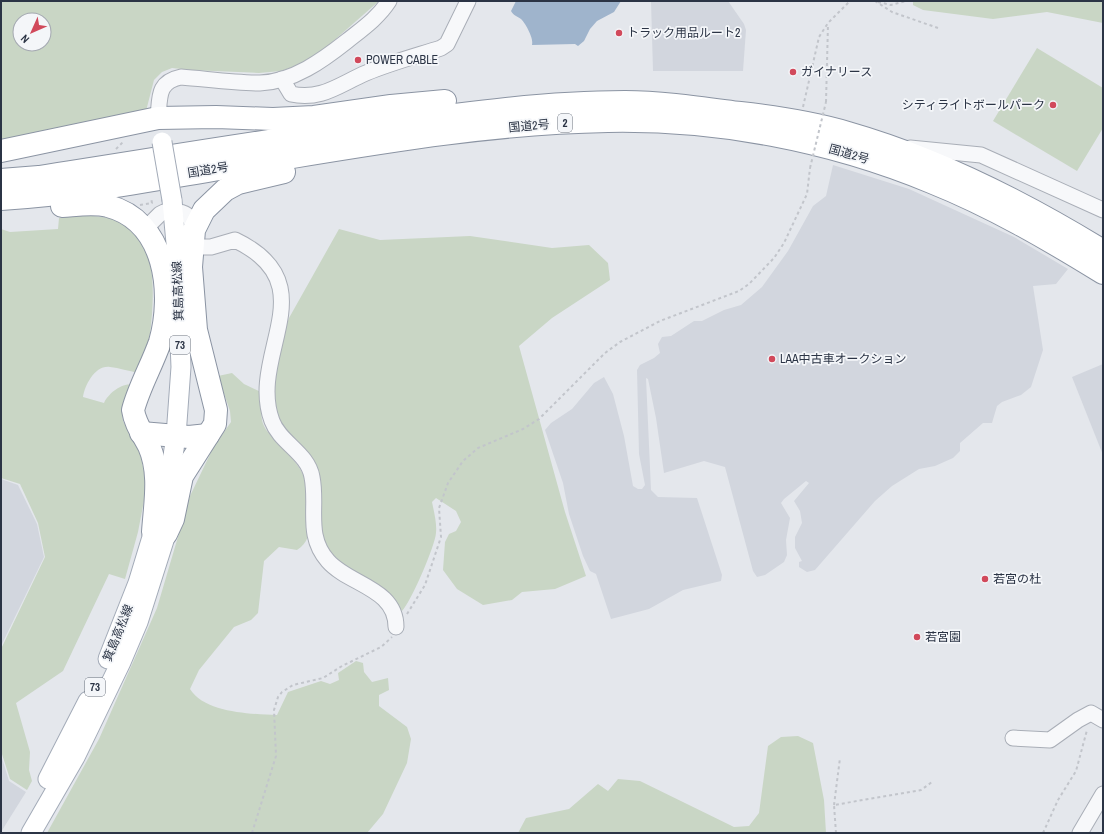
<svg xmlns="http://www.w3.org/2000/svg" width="1104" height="834" viewBox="0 0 1104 834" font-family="'Archivo Narrow','Noto Sans JP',sans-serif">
<rect width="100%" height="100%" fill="#e4e7ec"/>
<g fill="#d2d6de">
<path d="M651 1H728L744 24 746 30 743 71H653Z"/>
<path d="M833 165 909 189 1014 237 1068 269 1056 284 1033 286 1043 350 1031 387 1021 395 1002 402 997 406 992 423H983L960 443V451L953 458 935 466 919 469 892 486 875 501 815 570 807 572 799 567V562L802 561 795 548V537L802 523 800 511 794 501 809 483 806 481 784 499 781 503 790 518 786 540 787 555 784 562 765 575 757 577 753 571 725 467 704 461 664 473 656 418 648 379 646 378 651 490 658 497 697 498 722 575 721 581 683 590 649 609 611 619 596 574 590 571 583 556 569 514 563 483 545 430 551 423 572 409 594 383 604 377 613 394 624 436 633 486 638 489H642L645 485 639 454 637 370 640 365 654 358 660 353 658 344 662 337 671 336 694 321H702L724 310 741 305 762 287 788 251 813 206 826 196Z"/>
<path d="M1103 364V455L1072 377Z"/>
<path d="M1 479 18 485 37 524 44 557 1 646Z"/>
<path d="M1 755 9 781 26 792 1 832Z"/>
</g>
<g fill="#c9d6c5" fill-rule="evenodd">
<path d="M1 1H379L322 51 304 63 281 71 259 73 190 70 172 68 162 72 154 80 146 111 1 145ZM20 20H44V44H20Z"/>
<path d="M913 1H1103V23L1047 12 993 19 923 10 913 5Z"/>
<path d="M1037 48 1103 88V128L1077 171 993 121Z"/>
<path d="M69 215C87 216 105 215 120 222 155 238 154 283 152 314 151 322 151 331 149 338 147 350 142 362 138 373 129 371 119 368 110 367 95 365 85 385 83 397L104 403C108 394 122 382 133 385L123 407 122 415 123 421 140 453 147 485 138 532 125 579 109 574 63 671 16 703 30 752 29 770 32 781 27 790 10 779 1 751V649L45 557 38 523 20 484 1 478V229L10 232 58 229 59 218Z"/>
<path d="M339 229 380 240 470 236 552 248 589 245 608 263 610 280 552 318 519 346 565 512 586 576 555 589 522 592 512 600 483 605 457 589 443 570 445 542 449 534 456 531 461 522 456 511 436 498 432 502C434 512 437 523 436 533 435 546 411 602 402 611L348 573 322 546 316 475 283 431 274 408 276 352 289 318Z"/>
<path d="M232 373 244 384 263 393C263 404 259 416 264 426 268 434 276 440 282 447 307 473 309 483 309 518 309 533 310 541 297 550L279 547 264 561 258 613 251 620 234 627 199 670 190 689C205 713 251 714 277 715L288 692 321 681 330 684 339 680 338 673 356 661 363 663 364 672 372 682 388 678 389 690 379 695V706L407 727 411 739 407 763 383 814 367 833H47L99 739 157 608 190 496 213 448 231 422 230 411 218 376Z"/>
<path d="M798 736 813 743 824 800 826 833H518L526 818 569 809 598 784 608 791 618 779 640 781 734 827 749 826 759 813 768 746 781 737Z"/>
</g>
<path fill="#9fb4cc" d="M516 1H621L614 12 597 21 590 29 584 41 578 46 575 44 532 45C534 39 526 24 521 19 517 16 514 16 511 11Z"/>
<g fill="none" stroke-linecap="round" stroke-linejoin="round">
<g stroke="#a9aeb7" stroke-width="17">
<g id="minor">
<path d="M282 79 291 94C321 101 340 84 366 73 390 63 416 56 441 48L447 44 468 1"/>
<path d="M158 118C160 97 157 82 181 77 207 79 234 83 260 83 293 82 323 60 347 41 362 29 378 18 389 1"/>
<path d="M910 148 981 155 1103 210"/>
<path d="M178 212C190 213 191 220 194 230"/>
<path d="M145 229 160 214 164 212"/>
<path d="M192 247H211L235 240C329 285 247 354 272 421 280 443 308 453 312 477 318 507 305 535 328 561 349 585 396 588 396 627"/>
<path d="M1013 738 1050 740 1078 720 1091 713 1103 720"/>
<path d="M1080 833 1103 794"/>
</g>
</g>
<g stroke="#a3abb8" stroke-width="21">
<g id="major">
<path d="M108 659 138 583 156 524"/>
<path d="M48 779 88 701"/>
<path d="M31 833 75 757 121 662 138 622 166 534 168 489 176 436 181 367 176 243 172 200"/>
</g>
</g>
<g stroke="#8b94a3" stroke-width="24">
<g id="highway">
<path d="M1 151 158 118 216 117 273 119 314 117 391 106 445 101"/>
<path d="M1 180 39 177C156 159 272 139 388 124 467 113 546 102 625 102 663 102 702 108 740 113 776 117 814 123 848 133 939 159 1023 202 1103 251"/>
<path d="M1 199C86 194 171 176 256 163 372 144 489 123 608 121 718 119 829 140 931 182 991 206 1048 239 1103 273"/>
<path d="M62 206C77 205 94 202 108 206 166 221 174 293 160 342 152 365 139 387 133 410 135 424 143 434 149 446 161 473 155 503 153 532"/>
<path d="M141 433 189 437 208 435"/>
<path d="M166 534 173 519 182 476 215 424 216 410 196 330 191 267 194 230 204 210 225 190 238 183 284 172"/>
</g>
</g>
<g stroke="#c2c5cb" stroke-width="2" stroke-dasharray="3 3" stroke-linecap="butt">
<path d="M875 1 892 12 938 28"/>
<path d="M878 2 891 5 906 1"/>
<path d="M826 102 828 24"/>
<path d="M803 107 819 37 828 23 850 1"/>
<path d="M116 149 123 142"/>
<path d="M140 205 152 203 151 198"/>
<path d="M407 614 425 585 441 537 439 508 448 483 463 461 478 448 523 429 539 419 605 353 620 342 660 321 739 291 749 284 774 258 784 243 807 194 810 168"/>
<path d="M834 805 840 758"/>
<path d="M252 833 276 756 274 710 278 697 282 692 293 685 323 678 342 666 381 647 392 637"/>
<path d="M836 833 834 805 921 790 932 782"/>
<path d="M1043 833 1058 800 1076 771 1087 730"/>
</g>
<use href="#minor" stroke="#f7f8fa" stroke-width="15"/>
<use href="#major" stroke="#fff" stroke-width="19"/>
<use href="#highway" stroke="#fff" stroke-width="22"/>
<g stroke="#a3abb8" stroke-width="21" stroke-linecap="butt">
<path id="major-bridge" d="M162 142 172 200"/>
</g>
<path stroke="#c2c5cb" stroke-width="2" stroke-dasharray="3 3" stroke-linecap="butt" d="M810 168 826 102"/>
<use href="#major-bridge" stroke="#fff" stroke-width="19"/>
</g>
<g fill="#d1495b" stroke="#f4f6f9" stroke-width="1.5">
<circle cx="619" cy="33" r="4"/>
<circle cx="358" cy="60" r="4"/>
<circle cx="793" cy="72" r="4"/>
<circle cx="1053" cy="105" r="4"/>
<circle cx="772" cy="359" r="4"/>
<circle cx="985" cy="579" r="4"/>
<circle cx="917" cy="637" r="4"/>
</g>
<g text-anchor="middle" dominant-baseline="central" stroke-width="3.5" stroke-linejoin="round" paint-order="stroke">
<g fill="#f4f6f9" stroke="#676e7b" stroke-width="1">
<rect x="558" y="114" width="14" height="18" rx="3"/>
<rect x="170" y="336" width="20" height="18" rx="3"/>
<rect x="85" y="678" width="20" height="18" rx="3"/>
</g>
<g font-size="11" font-weight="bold" fill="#2b3445">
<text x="565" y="123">2</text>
<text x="180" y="345">73</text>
<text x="95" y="687">73</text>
</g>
<g font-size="12" fill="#2b3445" stroke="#f4f6f9" text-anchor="start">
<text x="627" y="33">トラック用品ルート2</text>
<text x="366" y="60">POWER CABLE</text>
<text x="801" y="72">ガイナリース</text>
<text x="1045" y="105" text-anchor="end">シティライトボールパーク</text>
<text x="780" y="359">LAA中古車オークション</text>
<text x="993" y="579">若宮の杜</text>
<text x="925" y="637">若宮園</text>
</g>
<g font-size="12" fill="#2b3445" stroke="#f4f6f9">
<text transform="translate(529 126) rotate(-5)">国道2号</text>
<text transform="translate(849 154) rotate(16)">国道2号</text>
<text transform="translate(208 170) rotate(-9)">国道2号</text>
<text transform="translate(178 291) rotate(-92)">箕島高松線</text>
<text transform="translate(118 633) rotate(-68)">箕島高松線</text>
</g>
</g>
<rect width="1104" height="834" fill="none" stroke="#2b3445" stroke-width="4"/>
<g transform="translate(32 32) rotate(225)"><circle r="19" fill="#f4f6f9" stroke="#a4a8b1"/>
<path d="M0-3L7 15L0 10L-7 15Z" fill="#d1495b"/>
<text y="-6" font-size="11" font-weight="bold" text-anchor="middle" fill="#2b3445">N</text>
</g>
</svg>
